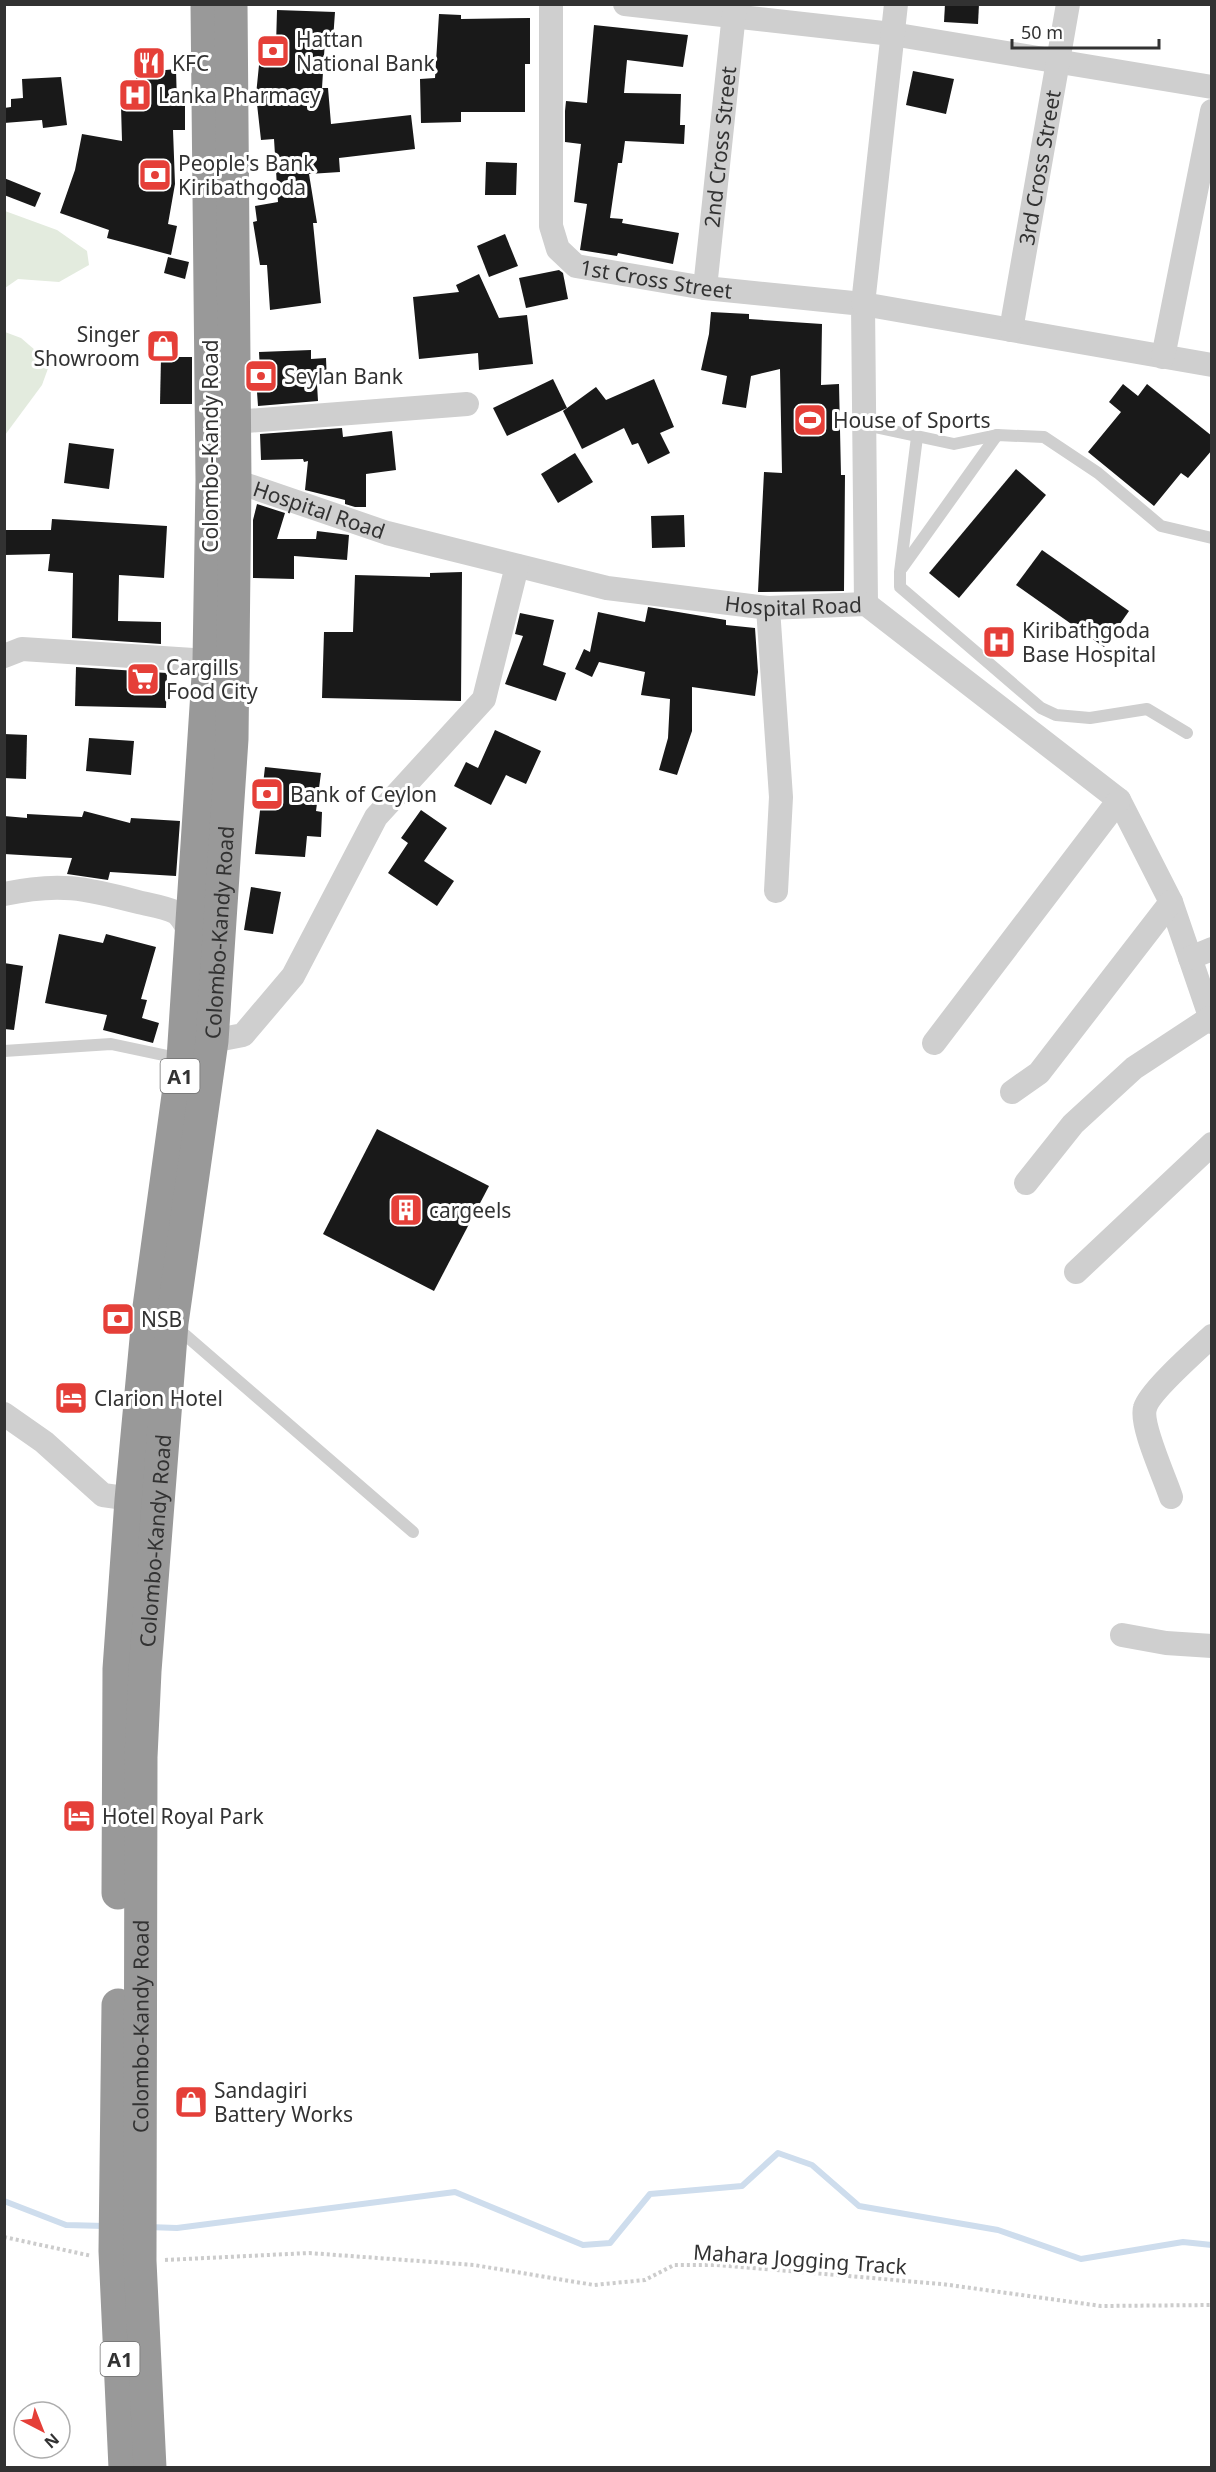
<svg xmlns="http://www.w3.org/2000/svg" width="1216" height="2472" viewBox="0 0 1216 2472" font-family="'Noto Sans',sans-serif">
<rect width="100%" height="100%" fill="#fff"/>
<g fill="#e3ebde">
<path d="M5 211 57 230 87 251 89 265 59 282 18 279 5 288Z"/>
<path d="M5 332 21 338 50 363 42 385 5 435Z"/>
</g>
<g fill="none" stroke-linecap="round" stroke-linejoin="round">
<g stroke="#cedded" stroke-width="6">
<path d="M4 2201 66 2225 105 2226"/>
<path d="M148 2227 177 2228 455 2192 583 2245 610 2243 650 2194 742 2186 778 2153 812 2165 859 2206 998 2230 1081 2259 1183 2242 1212 2245"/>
</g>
</g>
<g fill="#191919">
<path d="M945 4H979L978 24 944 22Z"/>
<path d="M277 10 335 12 333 40H325L322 88H328L331 124 411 115 415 149 339 158 340 172 309 174 317 223H313L321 303 270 310 267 265H260L253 222 257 221 255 206 278 202 274 139 261 140 256 95 261 45 276 46Z"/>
<path d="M439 14 461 15V19L530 18V64H525V112H461V122L421 123 420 79 435 78Z"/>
<path d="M594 25 688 35 683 67 627 60 624 93 681 94 680 125H685L684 144 625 141 622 163H618L610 218 623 219 622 223 679 233 673 264 618 253 617 256 580 250 587 204 574 202 581 144 565 142V111L566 101 587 103Z"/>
<path d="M176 69 177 105H185V130H173L175 184 168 224 177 226 171 255 107 238 109 230 60 213 75 170 82 134 122 141 121 106H137L136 73Z"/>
<path d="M913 71 954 79 946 114 906 105Z"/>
<path d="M61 77 67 125 43 128 42 120 4 123V108L11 107V99L23 98 22 79Z"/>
<path d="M486 162 517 163 516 195H485Z"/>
<path d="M4 178 41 193 35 207 4 195Z"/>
<path d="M505 234 518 266 489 277 477 246Z"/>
<path d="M168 257 189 262 185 279 164 273Z"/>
<path d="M559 270 563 273 568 299 526 308 519 278Z"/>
<path d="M479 274 499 318 527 315 533 364 479 370 478 353 419 359 413 297 459 292 456 285Z"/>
<path d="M711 312 749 314V319L822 324 821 385 839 384 841 475H845L844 591 758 592 764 472 782 473 780 369 751 376 746 408 722 404 727 376 701 370 709 334Z"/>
<path d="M311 350V359L326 358 327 383 317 384 318 401 258 406 257 392 261 391 259 352Z"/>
<path d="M161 357H192V404H160Z"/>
<path d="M553 379 567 408 507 436 493 408Z"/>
<path d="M654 379 674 427 660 433 670 453 648 464 638 443 632 445 624 428 582 449 563 411 596 387 606 400Z"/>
<path d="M1123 384 1138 396 1147 384 1212 436V450L1188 478 1181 473 1154 506 1088 452 1121 412 1109 402Z"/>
<path d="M342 428 343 437 392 431 396 470 366 474V507H355L345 504V500L305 490 308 461 304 462 303 459 261 460 260 434Z"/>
<path d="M69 443 114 449 109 489 64 483Z"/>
<path d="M575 453 593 482 558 503 541 474Z"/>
<path d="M1016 469 1046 495 959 598 929 573Z"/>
<path d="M257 504 285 513 277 539H316L317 531 349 535 347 560 294 556V579L253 578V520Z"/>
<path d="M684 515 685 547 652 548 651 516Z"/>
<path d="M52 519 167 526 164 578 119 575 118 621 161 622V644L72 638 73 573 48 571 50 554 4 555V530H51Z"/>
<path d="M1042 550 1129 611 1104 647 1016 585Z"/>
<path d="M462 572 461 701 322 698 324 632H353L355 575 430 577V573Z"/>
<path d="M648 607 726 620V625L755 628 758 672 755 696 692 687V731L677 775 659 770 668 738 670 699 641 695 645 672 599 662 592 677 575 669 584 649 590 652 598 612 645 622Z"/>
<path d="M520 613 554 620 543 665 566 673 556 701 505 684 523 636 515 634Z"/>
<path d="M76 667 167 673 166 708 75 706Z"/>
<path d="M495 730 541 751 526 784 506 775 491 805 454 786 466 762 478 768Z"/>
<path d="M4 734 27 735 26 779 4 778Z"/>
<path d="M89 738 134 741 131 775 86 771Z"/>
<path d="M265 767 321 773 316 811 322 812 321 837 307 836 305 857 255 854Z"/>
<path d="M421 810 447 828 424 861 454 881 437 906 388 873 408 843 401 838Z"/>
<path d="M84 811 130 823 131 818 180 821 176 876 110 872 108 880 67 874 72 858 4 854V816L27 818V814L82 817Z"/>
<path d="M251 887 281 892 273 934 244 930Z"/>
<path d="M59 934 103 943 106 934 156 947 141 999 147 1000 142 1018 159 1023 153 1043 103 1030 107 1015 45 1003Z"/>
<path d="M4 963 23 966 14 1030 4 1029Z"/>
<path d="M377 1129 489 1186 434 1291 323 1234Z"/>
</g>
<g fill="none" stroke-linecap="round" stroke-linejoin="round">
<g stroke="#ccc" stroke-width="4" stroke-dasharray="3 3" stroke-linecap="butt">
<path d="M4 2237 92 2256"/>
<path d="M165 2260 309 2253 474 2265 594 2285 645 2280 674 2265H717L942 2284 1101 2306 1212 2305"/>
</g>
<g stroke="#cfcfcf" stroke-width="12">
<path d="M865 425 954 444 997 435 1044 437 1098 473 1161 526 1212 538"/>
<path d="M917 437 900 572V587L1041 708 1056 715 1090 718 1147 709 1187 733"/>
<path d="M902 568 997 435"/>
<path d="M4 1051 111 1044 182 1059"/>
<path d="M176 1327 413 1532"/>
</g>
<g stroke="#cfcfcf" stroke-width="24">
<path id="s1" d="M551 4V226L558 249 576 266 705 288 863 304 866 604"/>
<path d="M625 4 892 34 1212 87"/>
<path d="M896 4 863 304 1212 365"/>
<path id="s2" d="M705 288 735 4"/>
<path id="s3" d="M1011 330 1068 4"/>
<path d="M1163 357 1212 111"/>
<path d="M234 422 467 404"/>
<path id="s4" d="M220 480 235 481 387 533 607 588 768 608 866 604 1119 800 1171 902 1212 1022"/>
<path d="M768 608 781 797 776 891"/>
<path d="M4 656 22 649 209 661"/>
<path d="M4 894C59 882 85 888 138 902 150 905 164 907 175 912 184 917 186 932 197 934"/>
<path d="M1190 958 1212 949"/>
<path d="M212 1041 243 1035 293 976 376 817 484 699 517 566"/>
<path d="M934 1043 1119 800"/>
<path d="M1012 1092 1039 1073 1171 902"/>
<path d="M1026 1183 1073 1124 1134 1068 1210 1018"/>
<path d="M1076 1272 1212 1144"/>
<path d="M4 1414 44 1442 103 1495 146 1501"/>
<path d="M1171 1497C1165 1478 1140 1425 1145 1408 1149 1392 1198 1349 1212 1336"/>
<path d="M1122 1635 1166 1643 1212 1646"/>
</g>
<g stroke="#999" stroke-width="33">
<path d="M118 1893 119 1669 131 1500 149 1307 183 1059 209 661 212 480 207 4"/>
<path d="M118 2005 115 2251 125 2468"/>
<path id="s5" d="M150 2468 140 2261 141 1757 145 1671 172 1323 212 1041 232 739 235 481 231 4"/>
</g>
</g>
<defs>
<g id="bank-square" transform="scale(1.725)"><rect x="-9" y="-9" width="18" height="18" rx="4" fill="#e53f38" stroke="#fff"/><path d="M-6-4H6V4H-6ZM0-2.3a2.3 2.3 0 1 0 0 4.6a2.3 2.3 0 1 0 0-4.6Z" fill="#fff"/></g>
<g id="restaurant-square" transform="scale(1.725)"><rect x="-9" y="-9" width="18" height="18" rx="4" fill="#e53f38" stroke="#fff"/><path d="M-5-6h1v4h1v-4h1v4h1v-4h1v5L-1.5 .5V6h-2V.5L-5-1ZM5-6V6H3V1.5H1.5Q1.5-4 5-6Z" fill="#fff"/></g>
<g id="hospital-square" transform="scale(1.725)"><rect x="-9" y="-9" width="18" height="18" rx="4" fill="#e53f38" stroke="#fff"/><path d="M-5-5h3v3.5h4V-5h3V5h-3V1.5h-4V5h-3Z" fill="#fff"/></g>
<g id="shop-square" transform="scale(1.725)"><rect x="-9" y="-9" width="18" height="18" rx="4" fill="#e53f38" stroke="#fff"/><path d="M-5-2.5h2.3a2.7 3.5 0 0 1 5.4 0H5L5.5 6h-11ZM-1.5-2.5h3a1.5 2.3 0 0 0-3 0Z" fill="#fff"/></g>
<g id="stadium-square" transform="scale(1.725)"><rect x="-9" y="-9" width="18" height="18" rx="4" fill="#e53f38" stroke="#fff"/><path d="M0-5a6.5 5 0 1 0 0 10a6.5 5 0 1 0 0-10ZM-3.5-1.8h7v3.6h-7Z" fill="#fff"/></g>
<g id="supermarket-square" transform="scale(1.725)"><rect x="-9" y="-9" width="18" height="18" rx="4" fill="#e53f38" stroke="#fff"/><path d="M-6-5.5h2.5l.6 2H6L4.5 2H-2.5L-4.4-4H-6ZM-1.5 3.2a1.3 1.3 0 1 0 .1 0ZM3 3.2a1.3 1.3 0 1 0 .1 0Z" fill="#fff"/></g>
<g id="building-square" transform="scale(1.725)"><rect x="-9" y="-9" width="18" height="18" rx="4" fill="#e53f38" stroke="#fff"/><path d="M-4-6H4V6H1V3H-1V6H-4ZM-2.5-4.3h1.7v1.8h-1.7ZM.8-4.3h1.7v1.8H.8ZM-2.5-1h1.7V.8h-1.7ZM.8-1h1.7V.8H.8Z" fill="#fff"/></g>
<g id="hotel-square" transform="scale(1.725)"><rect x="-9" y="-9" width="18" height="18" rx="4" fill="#e53f38" stroke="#fff"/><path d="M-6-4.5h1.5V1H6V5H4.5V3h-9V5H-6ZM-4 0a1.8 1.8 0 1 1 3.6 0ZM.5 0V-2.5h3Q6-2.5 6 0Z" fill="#fff"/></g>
</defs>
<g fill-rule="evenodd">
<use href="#bank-square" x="273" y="51"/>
<use href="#restaurant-square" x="149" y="63"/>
<use href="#hospital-square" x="135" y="95"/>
<use href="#bank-square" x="155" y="175"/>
<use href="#shop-square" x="163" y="346"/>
<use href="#bank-square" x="261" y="376"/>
<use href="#stadium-square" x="810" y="420"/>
<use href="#hospital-square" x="999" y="642"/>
<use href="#supermarket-square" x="143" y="679"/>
<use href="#bank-square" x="267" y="794"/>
<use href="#building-square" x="406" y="1210"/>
<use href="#bank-square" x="118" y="1319"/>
<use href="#hotel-square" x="71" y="1398"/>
<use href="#hotel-square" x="79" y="1816"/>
<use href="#shop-square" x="191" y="2102"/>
</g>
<g text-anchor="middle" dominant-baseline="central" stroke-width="6" stroke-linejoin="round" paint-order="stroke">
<g fill="#fff" stroke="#707070" stroke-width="1.5">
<rect x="160.5" y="1059" width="39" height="34" rx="4.5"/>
<rect x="100.5" y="2342" width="39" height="34" rx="4.5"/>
</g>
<g font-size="20" font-weight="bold" fill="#323232">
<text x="180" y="1076">A1</text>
<text x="120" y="2359">A1</text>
</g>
<g font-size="21" fill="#323232" stroke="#fff" text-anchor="start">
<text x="296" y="39">Hattan<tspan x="296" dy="24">National Bank</tspan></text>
<text x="172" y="63">KFC</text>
<text x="158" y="95">Lanka Pharmacy</text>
<text x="178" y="163">People's Bank<tspan x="178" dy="24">Kiribathgoda</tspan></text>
<text x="140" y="334" text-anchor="end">Singer<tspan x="140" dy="24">Showroom</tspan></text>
<text x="284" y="376">Seylan Bank</text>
<text x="833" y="420">House of Sports</text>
<text x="1022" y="630">Kiribathgoda<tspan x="1022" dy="24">Base Hospital</tspan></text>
<text x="166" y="667">Cargills<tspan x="166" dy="24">Food City</tspan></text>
<text x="290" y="794">Bank of Ceylon</text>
<text x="429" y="1210">cargeels</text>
<text x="141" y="1319">NSB</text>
<text x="94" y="1398">Clarion Hotel</text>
<text x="102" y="1816">Hotel Royal Park</text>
<text x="214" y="2090">Sandagiri<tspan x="214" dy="24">Battery Works</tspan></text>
</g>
<g font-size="21" fill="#323232" stroke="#fff">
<text stroke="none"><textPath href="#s2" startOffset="142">2nd Cross Street</textPath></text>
<text stroke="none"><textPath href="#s3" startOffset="165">3rd Cross Street</textPath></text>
<text stroke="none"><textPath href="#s1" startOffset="352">1st Cross Street</textPath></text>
<text transform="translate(210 446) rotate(-90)">Colombo-Kandy Road</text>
<text stroke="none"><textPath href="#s4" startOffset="104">Hospital Road</textPath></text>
<text stroke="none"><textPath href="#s4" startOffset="590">Hospital Road</textPath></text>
<text stroke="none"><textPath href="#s5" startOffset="1540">Colombo-Kandy Road</textPath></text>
<text stroke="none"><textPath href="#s5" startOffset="928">Colombo-Kandy Road</textPath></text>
<text stroke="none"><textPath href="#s5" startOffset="442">Colombo-Kandy Road</textPath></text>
<text transform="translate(800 2259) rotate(4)">Mahara Jogging Track</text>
</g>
</g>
<rect width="1216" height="2472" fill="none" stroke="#323232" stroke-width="12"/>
<g transform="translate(42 2430) rotate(138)"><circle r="28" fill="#ffffff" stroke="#adadad" stroke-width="1.5"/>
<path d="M0-4.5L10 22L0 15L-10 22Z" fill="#e53f38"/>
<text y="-9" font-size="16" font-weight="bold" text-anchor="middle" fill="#323232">N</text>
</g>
<path d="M1012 39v9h147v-9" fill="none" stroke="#323232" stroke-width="3"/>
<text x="1021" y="39" font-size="18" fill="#323232" stroke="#ffffff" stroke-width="4.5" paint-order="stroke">50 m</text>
</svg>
